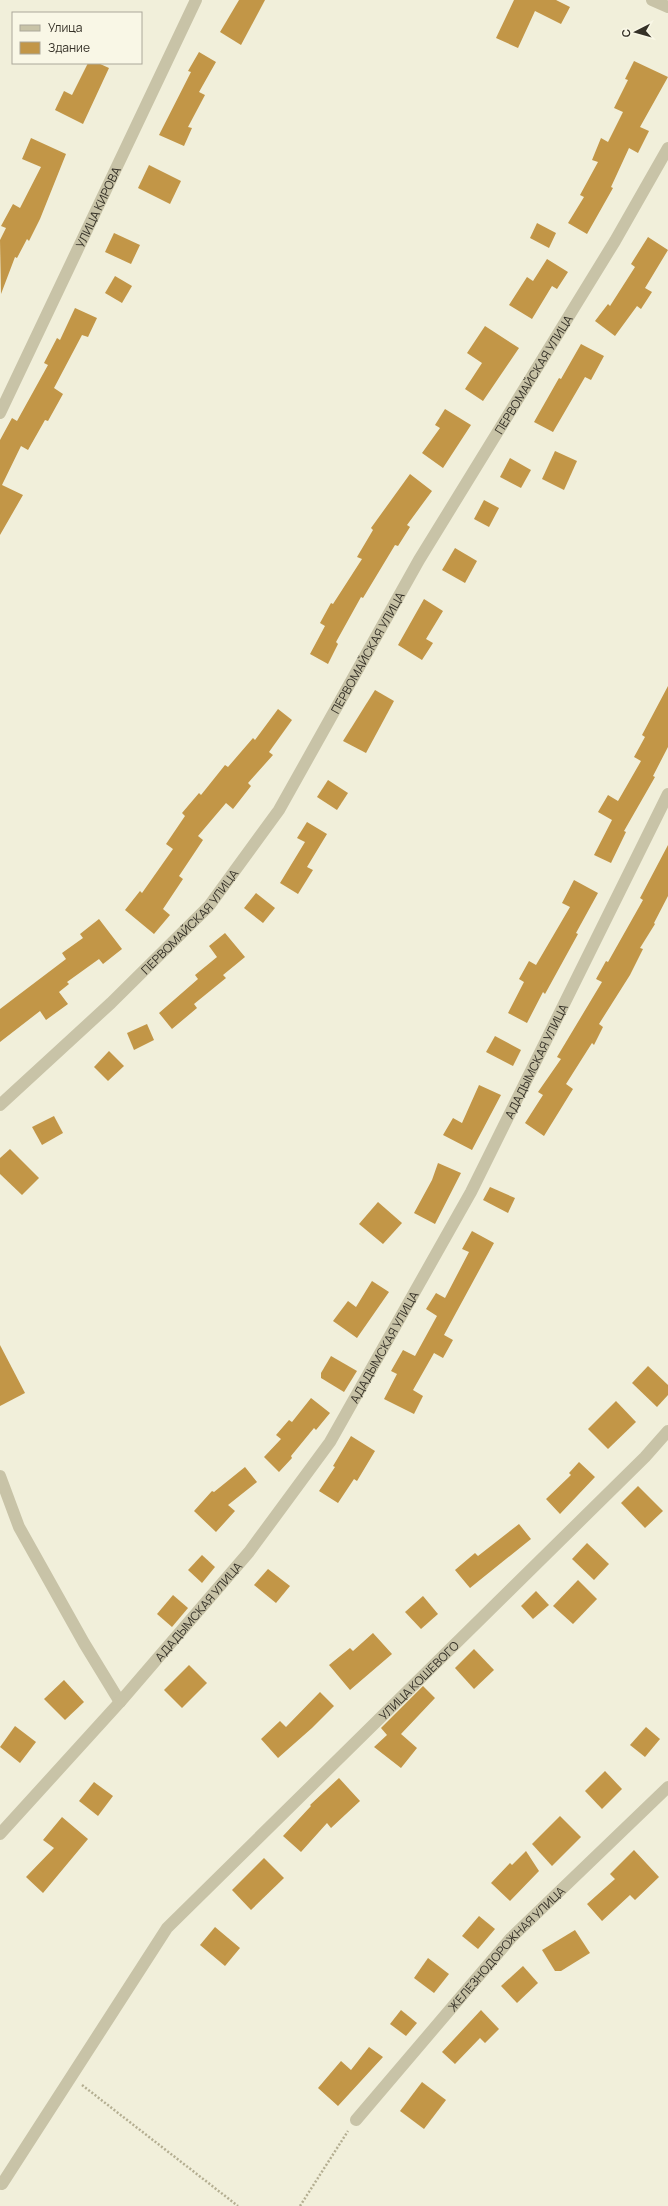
<svg xmlns="http://www.w3.org/2000/svg" width="668" height="2206" viewBox="0 0 668 2206" font-family="Manrope,sans-serif">
<rect width="100%" height="100%" fill="#f1efda"/>
<g fill="#c29647">
<path d="M239 0H265L241 45 220 32Z"/>
<path d="M514 0H556L570 7 561 24 535 11 518 48 496 38Z"/>
<path d="M199 52 216 62 199 92 205 95 188 127 192 128 184 146 159 135 191 72 188 71Z"/>
<path d="M634 61 668 77 640 127 649 131 638 153 629 148 611 187 613 188 587 234 568 223 584 197 580 195 598 162 592 160 601 138 608 142 623 112 614 108 628 80 625 79Z"/>
<path d="M88 63H98L109 68 83 124 55 110 64 91 72 95Z"/>
<path d="M31 138 66 154 40 219 29 241 27 239 17 258 15 257 1 294 0 240 6 228 1 226 13 204 20 208 41 167 22 159Z"/>
<path d="M149 165 181 181 170 204 138 188Z"/>
<path d="M537 223 556 233 549 248 530 238Z"/>
<path d="M114 233 140 245 131 264 105 252Z"/>
<path d="M648 237 668 250 645 288 652 292 641 309 637 306 615 336 595 321 608 304 610 306 635 267 631 264Z"/>
<path d="M547 259 568 272 557 289 552 286 532 319 509 305 527 277 533 281Z"/>
<path d="M115 276 132 286 122 303 105 293Z"/>
<path d="M75 308 97 318 88 337 82 335 54 388 63 394 48 421 45 420 28 450 21 446 2 485 23 495 0 535V440L12 418 17 421 48 365 44 363 57 338 60 340Z"/>
<path d="M485 326 519 348 483 401 465 389 482 363 467 353Z"/>
<path d="M581 344 604 356 591 380 585 377 553 432 534 422 559 378 561 379Z"/>
<path d="M445 409 471 425 443 468 422 453 440 428 435 425Z"/>
<path d="M555 451 577 461 564 490 542 479Z"/>
<path d="M510 458 531 470 521 488 500 477Z"/>
<path d="M410 474 432 491 407 525 410 527 398 546 395 545 363 598 361 597 336 642 338 644 328 664 310 654 325 626 320 623 331 603 333 604 362 559 357 557 373 530 371 528Z"/>
<path d="M484 500 499 508 489 527 474 519Z"/>
<path d="M455 548 477 561 465 583 442 570Z"/>
<path d="M424 599 443 611 426 639 433 643 422 660 398 645Z"/>
<path d="M668 686V747L653 776 655 777 624 831 626 832 611 863 594 855 612 820 598 812 608 795 618 801 641 761 634 757 645 737 642 735Z"/>
<path d="M375 690 394 701 366 753 343 741Z"/>
<path d="M278 709 292 720 269 752 273 755 248 783 251 786 233 809 226 803 198 836 203 840 179 876 183 879 163 909 170 915 154 934 125 910 140 891 142 893 173 849 166 844 185 816 182 813 199 793 201 795 225 765 228 767 253 738 255 740Z"/>
<path d="M328 780 348 793 337 810 317 797Z"/>
<path d="M307 822 327 834 307 867 313 870 298 894 280 883 305 842 297 838Z"/>
<path d="M668 845V896L654 923 655 924 640 948 643 949 630 975 599 1024 603 1027 594 1045 592 1043 566 1084 573 1089 544 1136 525 1123 543 1095 538 1092 561 1059 557 1057 602 982 596 979 606 961 608 962 643 900 640 898Z"/>
<path d="M574 880 598 893 576 933 578 934 545 994 543 992 527 1023 508 1013 524 982 519 979 529 961 536 965 570 907 562 903Z"/>
<path d="M256 893 275 908 263 923 244 908Z"/>
<path d="M99 919 122 949 103 964 99 959 67 982 69 984 59 992 68 1004 46 1020 40 1011 0 1042V1009L66 959 62 953 83 938 80 934Z"/>
<path d="M225 933 245 957 223 975 226 978 194 1004 197 1008 172 1029 159 1013 198 979 195 975 217 957 209 946Z"/>
<path d="M147 1024 154 1040 134 1050 127 1033Z"/>
<path d="M495 1036 521 1050 513 1066 486 1052Z"/>
<path d="M109 1051 124 1066 108 1081 94 1067Z"/>
<path d="M479 1085 501 1095 472 1150 443 1135 453 1118 462 1123Z"/>
<path d="M54 1116 63 1133 42 1145 32 1127Z"/>
<path d="M10 1149 39 1178 22 1195 0 1174V1158Z"/>
<path d="M438 1163 461 1173 435 1224 414 1213 432 1180Z"/>
<path d="M490 1187 515 1198 508 1213 483 1200Z"/>
<path d="M378 1202 402 1223 383 1244 359 1224Z"/>
<path d="M472 1231 494 1243 444 1335 453 1340 443 1358 434 1353 413 1390 423 1396 414 1414 384 1399 397 1374 391 1371 403 1350 415 1356 437 1316 426 1309 436 1293 445 1298 469 1252 462 1249Z"/>
<path d="M372 1281 389 1292 357 1338 333 1321 348 1301 356 1307Z"/>
<path d="M0 1345 25 1393 0 1406Z"/>
<path d="M331 1356 357 1371 344 1392 321 1378V1373Z"/>
<path d="M648 1366 668 1385V1395L657 1407 632 1383Z"/>
<path d="M311 1398 330 1413 316 1430 314 1428 291 1456 292 1458 279 1472 264 1457 281 1439 276 1435 289 1420 292 1422Z"/>
<path d="M616 1401 636 1422 608 1449 588 1429Z"/>
<path d="M351 1436 375 1451 357 1481 354 1479 338 1503 319 1491 335 1467 333 1466Z"/>
<path d="M579 1462 595 1477 560 1514 546 1499 571 1475 569 1473Z"/>
<path d="M245 1467 257 1482 228 1505 235 1511 216 1532 194 1511 212 1491 214 1492Z"/>
<path d="M638 1486 663 1511 645 1528 621 1503Z"/>
<path d="M519 1524 531 1539 470 1588 455 1570 475 1553 478 1556Z"/>
<path d="M587 1543 609 1564 594 1580 572 1559Z"/>
<path d="M202 1555 215 1567 202 1583 188 1570Z"/>
<path d="M268 1569 290 1586 276 1603 254 1585Z"/>
<path d="M578 1580 597 1599 573 1624 553 1606Z"/>
<path d="M536 1591 549 1605 533 1619 521 1606Z"/>
<path d="M173 1595 188 1608 172 1627 157 1614Z"/>
<path d="M423 1596 438 1614 421 1629 405 1612Z"/>
<path d="M373 1633 392 1654 350 1690 329 1665 350 1648 353 1651Z"/>
<path d="M474 1649 494 1670 474 1689 455 1668Z"/>
<path d="M189 1665 207 1683 182 1708 164 1690Z"/>
<path d="M64 1680 84 1702 65 1720 44 1699Z"/>
<path d="M423 1686 435 1698 401 1734 417 1748 401 1768 374 1747 387 1735 381 1728Z"/>
<path d="M320 1692 334 1706 312 1728 278 1758 261 1739 280 1721 286 1727Z"/>
<path d="M15 1726 36 1742 20 1763 0 1747Z"/>
<path d="M646 1727 660 1739 645 1757 630 1745Z"/>
<path d="M605 1771 622 1789 602 1809 585 1791Z"/>
<path d="M339 1778 360 1801 331 1828 327 1823 301 1852 283 1836 311 1806 310 1805Z"/>
<path d="M94 1782 113 1796 98 1816 79 1801Z"/>
<path d="M560 1816 581 1837 552 1866 532 1844Z"/>
<path d="M62 1817 88 1839 43 1893 26 1877 54 1848 43 1840Z"/>
<path d="M634 1850 659 1877 635 1900 630 1895 602 1921 587 1904 615 1879 610 1874Z"/>
<path d="M526 1851 539 1871 510 1901 491 1883 510 1863 512 1865Z"/>
<path d="M264 1858 284 1878 251 1910 232 1890Z"/>
<path d="M479 1916 495 1929 478 1949 462 1936Z"/>
<path d="M215 1927 240 1948 225 1966 200 1945Z"/>
<path d="M575 1930 590 1953 561 1971H555L542 1950Z"/>
<path d="M428 1958 449 1974 434 1993 414 1978Z"/>
<path d="M523 1966 538 1983 517 2003 501 1986Z"/>
<path d="M401 2010 417 2023 406 2036 390 2024Z"/>
<path d="M481 2010 499 2029 485 2043 480 2038 455 2064 442 2052Z"/>
<path d="M369 2047 383 2057 338 2106 318 2088 341 2061 351 2070Z"/>
<path d="M422 2082 446 2100 424 2129 400 2111Z"/>
</g>
<g fill="none" stroke-linecap="round" stroke-linejoin="round">
<g stroke="#b4ae91" stroke-width="2.5" stroke-dasharray="2 2" stroke-linecap="butt">
<path d="M82 2085 238 2206"/>
<path d="M300 2206 348 2131"/>
</g>
<g stroke="#c8c3a7" stroke-width="12">
<path d="M652 0 668 7"/>
<path id="s1" d="M0 413 196 0"/>
<path id="s2" d="M0 1105 111 1003 209 906 279 810 419 560 615 241 668 148"/>
<path d="M0 1476 19 1527 84 1643 120 1702"/>
<path id="s3" d="M0 1834 120 1702 249 1552 330 1442 471 1192 668 794"/>
<path id="s4" d="M356 2120 511 1938 668 1787"/>
<path id="s5" d="M0 2183 2 2184 167 1928 645 1457 668 1431"/>
</g>
</g>
<g text-anchor="middle" dominant-baseline="central" stroke-width="4" stroke-linejoin="round" paint-order="stroke">
<g font-size="12" fill="#353127" stroke="#f9f7e6">
<text stroke="none"><textPath href="#s1" startOffset="228">УЛИЦА КИРОВА</textPath></text>
<text stroke="none"><textPath href="#s2" startOffset="912">ПЕРВОМАЙСКАЯ УЛИЦА</textPath></text>
<text stroke="none"><textPath href="#s2" startOffset="588">ПЕРВОМАЙСКАЯ УЛИЦА</textPath></text>
<text stroke="none"><textPath href="#s2" startOffset="264">ПЕРВОМАЙСКАЯ УЛИЦА</textPath></text>
<text stroke="none"><textPath href="#s3" startOffset="946">АДАДЫМСКАЯ УЛИЦА</textPath></text>
<text stroke="none"><textPath href="#s3" startOffset="622">АДАДЫМСКАЯ УЛИЦА</textPath></text>
<text stroke="none"><textPath href="#s3" startOffset="298">АДАДЫМСКАЯ УЛИЦА</textPath></text>
<text stroke="none"><textPath href="#s5" startOffset="660">УЛИЦА КОШЕВОГО</textPath></text>
<text stroke="none"><textPath href="#s4" startOffset="228">ЖЕЛЕЗНОДОРОЖНАЯ УЛИЦА</textPath></text>
</g>
</g>
<rect x="12" y="12" width="130" height="52" fill="#f9f7e6" stroke="#aba89a"/>
<rect x="20" y="25" width="20" height="6" fill="#c8c3a7" stroke="#aba89a"/>
<text x="48" y="32" font-size="12" fill="#353127">Улица</text>
<rect x="20" y="42" width="20" height="12" fill="#c29647" stroke="#aba89a"/>
<text x="48" y="52" font-size="12" fill="#353127">Здание</text>
<g transform="translate(636 32) rotate(264)" stroke="#f9f7e6" stroke-width="3" paint-order="stroke">
<path d="M0-3L7 15L0 10L-7 15Z" fill="#353127"/>
<text y="-6" font-size="11" font-weight="bold" text-anchor="middle" fill="#353127">С</text>
</g>
</svg>
